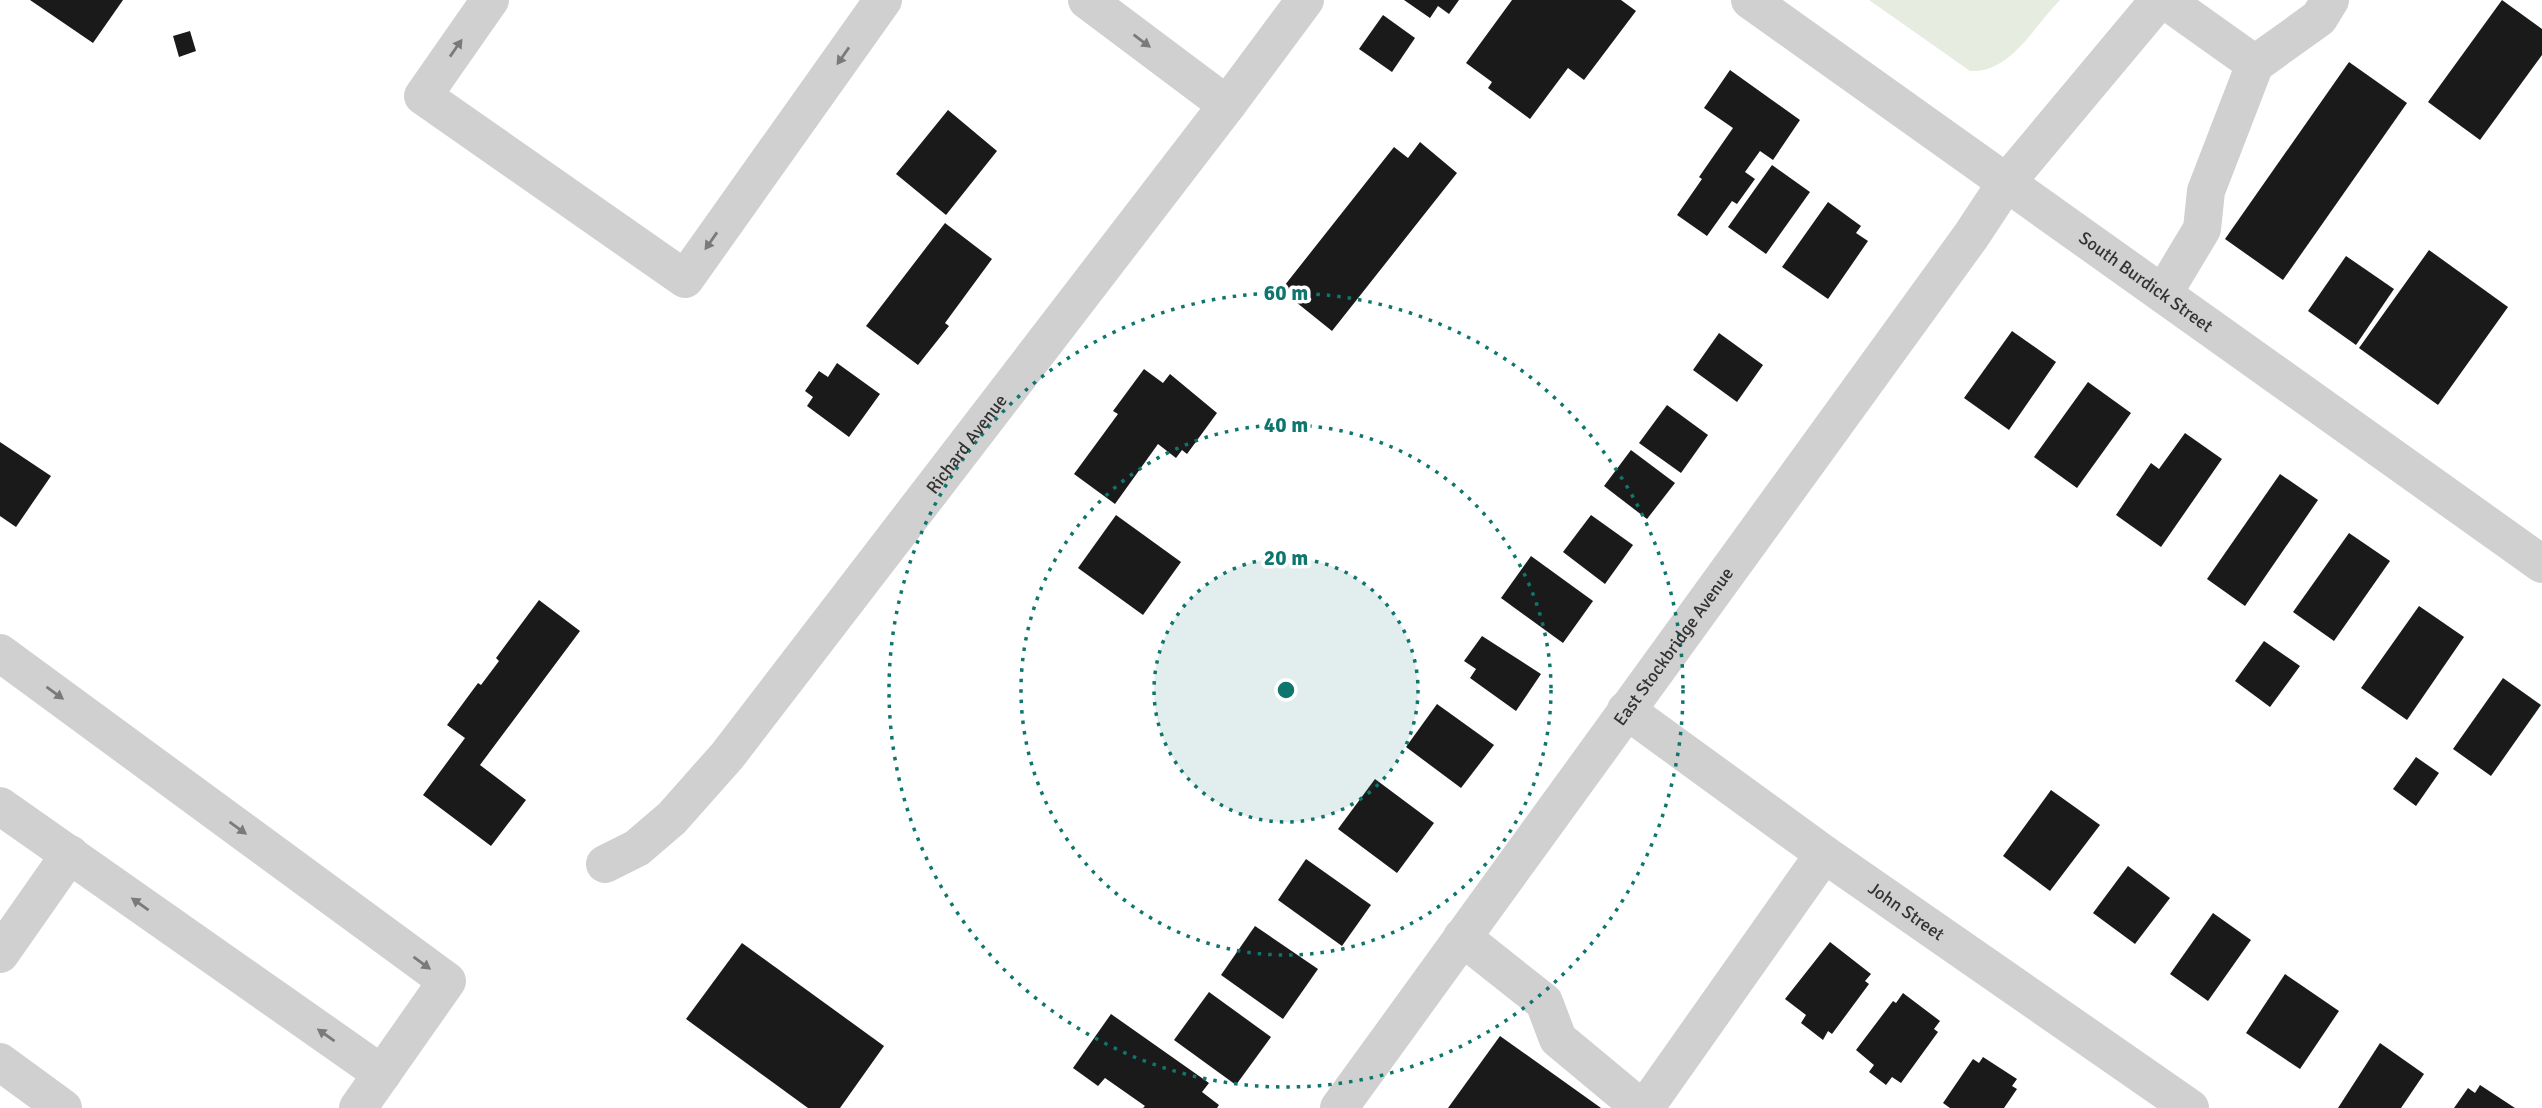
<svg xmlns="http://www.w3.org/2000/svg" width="2542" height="1108" viewBox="0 0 2542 1108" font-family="Signika,sans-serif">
<rect width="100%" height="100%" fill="#fff"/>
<path fill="#e6ecdf" d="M1869 0H2060C2034 26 2011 73 1970 71Z"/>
<g fill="#1a1a1a">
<path d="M30 0H123L93 43Z"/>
<path d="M1404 0H1459L1449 14 1438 6 1430 18Z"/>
<path d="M1512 0H1621L1636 11 1584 80 1568 68 1530 119 1488 88 1492 82 1466 63Z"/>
<path d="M2502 0 2542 29V55L2480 140 2428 102Z"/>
<path d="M1383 15 1415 38 1392 72 1359 49Z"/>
<path d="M190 31 196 51 179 57 173 36Z"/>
<path d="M2349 62 2407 103 2283 280 2225 239Z"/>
<path d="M1730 70 1800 120 1773 160 1760 151 1745 172 1755 179 1737 204 1732 201 1707 236 1677 215 1702 179 1699 177 1733 128 1704 108Z"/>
<path d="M948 110 997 151 946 215 896 174Z"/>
<path d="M1420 142 1457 173 1332 331 1281 290 1394 147 1408 158Z"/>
<path d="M1772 165 1810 192 1766 254 1728 227Z"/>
<path d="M1828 202 1861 226 1856 233 1868 241 1828 299 1782 267Z"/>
<path d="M945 223 992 259 945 323 949 326 918 365 866 326Z"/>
<path d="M2429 250 2508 307 2438 405 2359 348Z"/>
<path d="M2346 256 2394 289 2356 345 2308 311Z"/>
<path d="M2012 331 2056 362 2009 430 1964 398Z"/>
<path d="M1719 333 1763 365 1737 402 1693 370Z"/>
<path d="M837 363 880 394 849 437 807 406 813 397 805 391 819 371 828 377Z"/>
<path d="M1144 369 1163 383 1170 374 1217 413 1187 454 1182 450 1176 458 1158 444 1115 504 1074 474 1118 414 1113 411Z"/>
<path d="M2088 382 2131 413 2077 488 2034 457Z"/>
<path d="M1667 405 1708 435 1681 473 1639 443Z"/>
<path d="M2185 433 2222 459 2161 547 2116 515 2151 463 2159 469Z"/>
<path d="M0 442 51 476 16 527 0 516Z"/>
<path d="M1631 450 1675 483 1647 519 1604 486Z"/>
<path d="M2280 474 2318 500 2245 606 2207 579Z"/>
<path d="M1116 515 1181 562 1143 615 1078 568Z"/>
<path d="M1591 515 1633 545 1605 584 1563 552Z"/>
<path d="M2349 533 2390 561 2334 641 2293 612Z"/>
<path d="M1531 556 1593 601 1563 643 1501 598Z"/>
<path d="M539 600 580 631 480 765 526 800 491 846 423 795 465 738 447 725 478 683 481 685 499 661 496 658Z"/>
<path d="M2419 606 2464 637 2407 720 2361 688Z"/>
<path d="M1482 636 1541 674 1516 711 1470 678 1476 669 1464 661Z"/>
<path d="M2264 641 2300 666 2270 707 2235 681Z"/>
<path d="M2503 678 2541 705 2491 776 2453 749Z"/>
<path d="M1437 704 1494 745 1461 788 1406 747Z"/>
<path d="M2416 757 2439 773 2416 806 2393 789Z"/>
<path d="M1375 779 1434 823 1397 873 1338 829Z"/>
<path d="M2051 790 2100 825 2050 891 2003 856Z"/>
<path d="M1306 859 1371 905 1342 946 1278 900Z"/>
<path d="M2128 866 2170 898 2135 944 2093 913Z"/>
<path d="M2213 913 2251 940 2208 1001 2170 974Z"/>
<path d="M1255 926 1318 969 1283 1019 1221 975Z"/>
<path d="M1830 942 1871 974 1865 981 1869 984 1832 1034 1828 1031 1823 1040 1801 1023 1806 1015 1785 999Z"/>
<path d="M742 943 884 1046 840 1108H808L686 1019Z"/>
<path d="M2285 974 2339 1011 2300 1069 2246 1033Z"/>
<path d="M1209 992 1271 1037 1236 1085 1174 1040Z"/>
<path d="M1903 993 1940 1021 1934 1029 1938 1032 1901 1083 1892 1077 1886 1085 1869 1072 1874 1065 1856 1050 1893 1001 1896 1003Z"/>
<path d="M1111 1014 1209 1083 1202 1092 1219 1105 1217 1108H1143L1145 1106 1105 1078 1098 1086 1073 1068Z"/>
<path d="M1500 1036 1601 1108H1448Z"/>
<path d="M2380 1043 2424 1074 2401 1108H2338Z"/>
<path d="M1983 1057 2017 1079 2012 1086 2017 1089 2004 1108H1950L1943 1103 1973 1059 1979 1063Z"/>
<path d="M2480 1085 2515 1108H2454L2468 1088 2475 1093Z"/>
</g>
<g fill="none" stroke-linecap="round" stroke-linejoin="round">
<g stroke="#d0d0d0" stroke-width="38">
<path d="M490 0 423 96 685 279 883 0"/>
<path d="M1087 0 1227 105"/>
<path id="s1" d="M1750 0 2542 564"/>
<path d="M2165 0 2255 64"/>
<path d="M2163 294 2202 229 2206 191 2255 64 2319 18 2330 0"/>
<path d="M0 653 447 981 358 1108"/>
<path id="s2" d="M1626 710 1824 854 2190 1108"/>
<path d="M0 806 382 1074"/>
<path id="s3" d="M605 864 637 848 672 818 727 756 1227 105 1305 0"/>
<path d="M1462 937 1544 1002 1558 1039 1641 1108"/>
<path d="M0 954 70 854"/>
<path d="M0 1062 63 1108"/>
<path id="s4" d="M1339 1108 1971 236 2006 183 2159 0"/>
<path d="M1645 1108 1824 854"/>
</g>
</g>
<defs><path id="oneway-solid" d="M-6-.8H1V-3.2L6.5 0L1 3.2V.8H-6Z" transform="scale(1.75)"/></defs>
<g fill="#7a7a7a">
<use href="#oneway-solid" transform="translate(1142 41) rotate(37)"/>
<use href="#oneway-solid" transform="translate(456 48) rotate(-55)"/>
<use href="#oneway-solid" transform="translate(843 56) rotate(125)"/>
<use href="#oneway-solid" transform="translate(711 241) rotate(125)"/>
<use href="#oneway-solid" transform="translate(55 693) rotate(36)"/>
<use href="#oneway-solid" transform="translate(238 828) rotate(36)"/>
<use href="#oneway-solid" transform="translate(140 904) rotate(-145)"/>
<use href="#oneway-solid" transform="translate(422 963) rotate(36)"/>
<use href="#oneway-solid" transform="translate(326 1035) rotate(-145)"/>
</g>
<circle cx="1286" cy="690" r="132" fill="#0f766e" fill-opacity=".12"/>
<g fill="none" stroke="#0f766e" stroke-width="3.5" stroke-dasharray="3.5 7">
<circle cx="1286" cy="690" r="132"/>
<circle cx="1286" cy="690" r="265"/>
<circle cx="1286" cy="690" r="397"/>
</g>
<g text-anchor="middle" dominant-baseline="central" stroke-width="7" stroke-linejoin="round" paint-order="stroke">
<g font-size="18" fill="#333" stroke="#fff">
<text stroke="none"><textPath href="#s1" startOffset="486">South Burdick Street</textPath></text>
<text stroke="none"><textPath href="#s3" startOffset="558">Richard Avenue</textPath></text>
<text stroke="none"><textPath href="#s4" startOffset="570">East Stockbridge Avenue</textPath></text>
<text stroke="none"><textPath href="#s2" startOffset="345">John Street</textPath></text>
</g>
</g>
<circle cx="1286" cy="690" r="10" fill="#0f766e" stroke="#fff" stroke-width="3.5"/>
<g font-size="21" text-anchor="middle" font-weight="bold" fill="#0f766e" stroke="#fff" stroke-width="7" stroke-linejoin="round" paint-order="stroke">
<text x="1286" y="300">60 m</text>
<text x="1286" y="432">40 m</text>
<text x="1286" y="565">20 m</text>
</g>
</svg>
